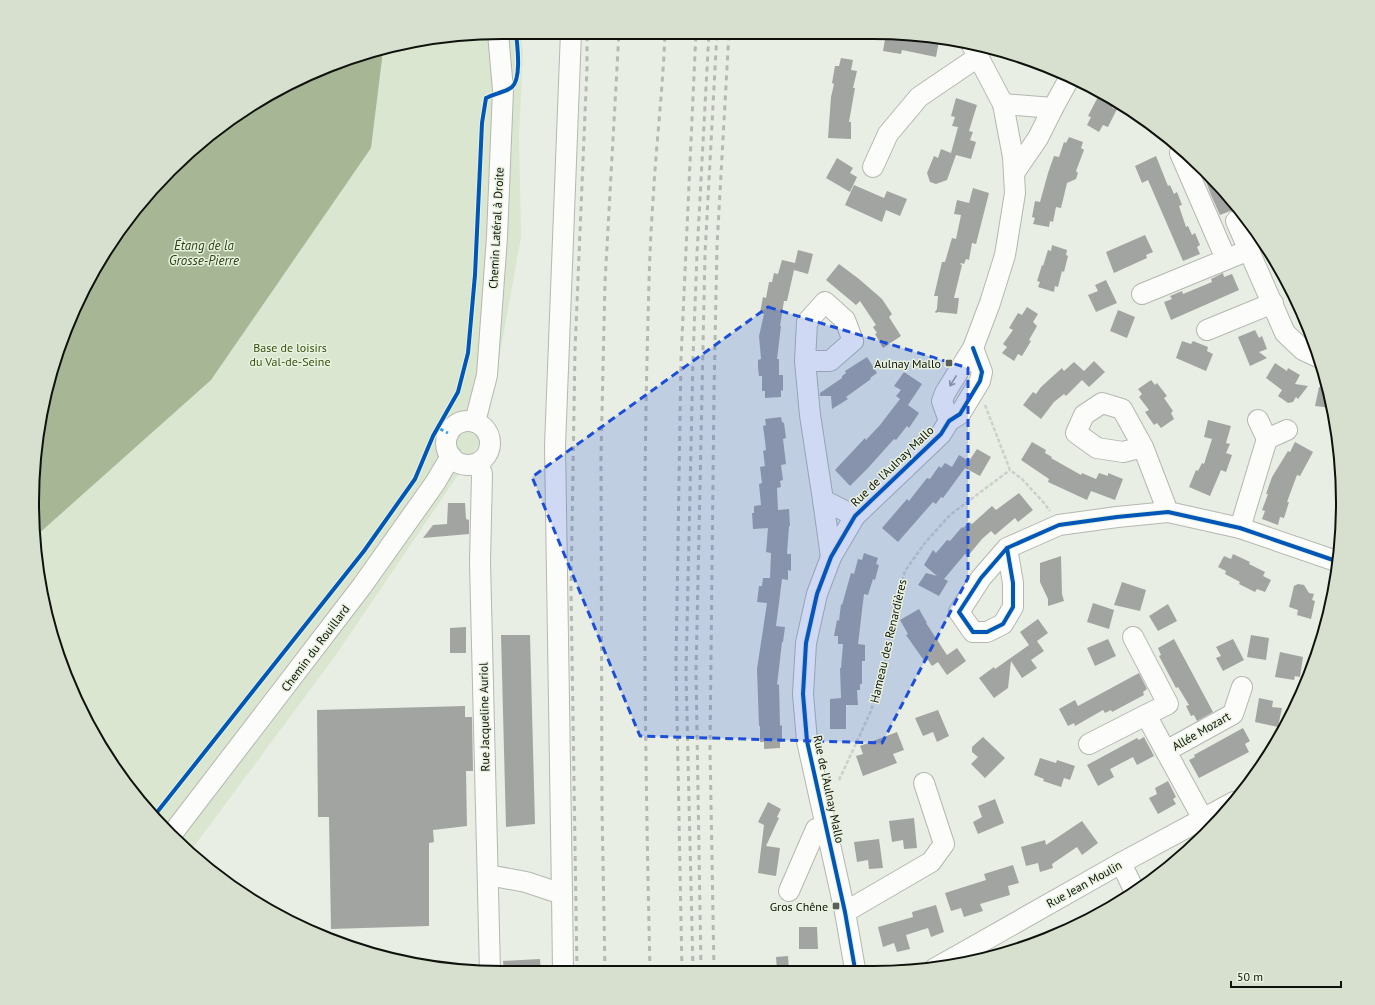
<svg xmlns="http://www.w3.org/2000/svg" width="1375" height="1005" viewBox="0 0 1375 1005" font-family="'PT Sans',sans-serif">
<rect width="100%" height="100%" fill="#e8eee3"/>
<path fill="#dae6cf" d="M502 32H520L523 51 519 137 521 237 485 436 479 444 333 659 189 853 129 789 68 682 36 564V441L57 351 80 295 149 192 241 111 295 80 381 48Z"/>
<path fill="#a7b796" d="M382 48V59L371 148 211 380 36 536V441L57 351 80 295 149 192 241 111 295 80Z"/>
<g fill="#a2a4a2">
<path d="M886 34 939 41 936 57 902 50 901 54 883 51Z"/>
<path d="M841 58 853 60 851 70 857 71 853 88H855L849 122H851V139L828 138 831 97 834 84 832 83 835 66H839Z"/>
<path d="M1100 93 1116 102 1112 108 1117 109 1108 127 1103 125 1099 132 1087 125 1091 117 1088 116Z"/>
<path d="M956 98 977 105 969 131 973 132 970 140 976 142 971 159 956 155 947 180 936 184 930 182 927 173 934 156 938 158 941 149 951 153 958 127 952 126 955 117 951 116Z"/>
<path d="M1069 137 1083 142 1081 148 1084 150 1076 171 1078 173 1076 179 1067 183 1061 208 1056 207 1053 222 1050 221 1049 227 1033 224 1035 218 1032 217 1035 201 1040 202 1048 173 1054 156 1059 157 1064 142 1066 143Z"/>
<path d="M1156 156 1168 186 1170 185 1174 194 1177 192 1182 205 1179 206 1186 227 1188 226 1192 235 1195 233 1200 245 1197 247 1200 254 1183 261 1148 180 1142 183 1135 166Z"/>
<path d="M837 158 853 168 850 173 857 177 850 192 826 178Z"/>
<path d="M1203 170 1216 184 1238 208 1220 215 1211 195 1202 171Z"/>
<path d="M854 185 884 198 887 191 907 199 900 216 886 210 882 222 845 205Z"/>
<path d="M973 188 989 193 976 244 972 243 969 260 966 259 964 264 961 263 960 264 962 265 954 298H959L957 314 938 312 936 313 935 312 937 309 938 296H934L942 262H945L952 238 956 239 961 215 954 214 957 200 969 203Z"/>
<path d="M1145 235 1153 252 1146 255 1147 258 1114 273 1106 252Z"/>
<path d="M1052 245 1067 250 1066 255 1068 256 1064 272 1062 271 1058 287 1055 286 1054 292 1038 287 1040 282 1037 281 1042 265 1043 266 1048 250 1051 251Z"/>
<path d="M798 250 813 254 808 274 794 270 787 301H784L780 326H781L777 359H779V375H783V391L781 390V397L765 398V391H762V376H759L758 368V360L761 359 759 336 764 314 760 313 763 297 766 298 769 282H772L774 273 778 274 782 260 795 263Z"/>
<path d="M839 264 859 279 882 299 892 314 889 317 901 336 883 348 875 334 877 333 873 327 876 325 860 301 856 305 826 280Z"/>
<path d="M1223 273 1224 277 1232 274 1239 290 1171 320 1164 302 1172 299 1170 296 1182 291 1183 294 1212 282 1211 279Z"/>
<path d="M1106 280 1117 303 1096 312 1088 295 1098 291 1095 285Z"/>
<path d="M1027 307 1038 314 1033 322 1037 326 1029 340 1031 341 1022 356 1018 354 1014 361 1002 353 1007 347 1003 344 1013 330 1009 328 1018 313 1022 315Z"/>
<path d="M1118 310 1135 317 1127 338 1110 331Z"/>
<path d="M1255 330 1259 338 1262 336 1267 349 1259 352 1267 358 1250 366 1238 337Z"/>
<path d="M1182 341 1191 344 1193 341 1208 347 1207 351 1213 354 1206 371 1176 358Z"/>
<path d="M867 357 877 373 870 378 871 379 846 397 848 399 832 409 831 396H820V393L842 378V376L846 373 845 371Z"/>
<path d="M1094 361 1105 372 1089 387 1082 380 1066 396 1064 394 1054 402 1041 419 1023 405 1033 392 1036 394 1041 387 1062 368 1064 371 1074 362 1084 371Z"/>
<path d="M1275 363 1287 371 1288 368 1300 375 1295 384 1308 386 1298 399 1296 397 1293 402 1288 403 1278 396 1282 390 1266 378Z"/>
<path d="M904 372 922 384 908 405 919 413 909 428 907 426 896 440 894 439 868 468 850 486 835 470 865 438 866 440 880 425 900 399 896 396 901 390 894 386Z"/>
<path d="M1151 380 1155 385 1157 383 1167 396 1164 398 1173 411 1171 413 1174 419 1161 428 1157 423 1154 425 1145 412 1149 410 1139 397 1142 394 1138 389Z"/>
<path d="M1319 387 1328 388 1332 408 1315 406Z"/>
<path d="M781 417 782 422 784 423 786 438 783 439 786 464 781 465 783 480 780 481 781 487 777 488 778 510 789 509 790 526H789L787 554H791V571L788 570V580L782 579 776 626 785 627 783 642H782L777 685 779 684 780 726 782 725V742H780V748L764 749V742H760V726H759L757 669 767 603 757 602 759 586H762L763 578H770L771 553 766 552 768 528 753 529 752 513H754V506L761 505 759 484 762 483 760 467 765 466 763 451 766 450 765 441 763 426 766 425 765 419Z"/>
<path d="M1208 420 1231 426 1226 443 1230 444 1226 453 1232 455 1226 472 1221 470 1210 496 1189 487 1196 470 1198 471 1202 463 1204 464 1212 439 1204 437Z"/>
<path d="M1032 442 1046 450 1045 453 1052 457 1051 458 1081 475 1082 473 1096 479 1099 473 1108 476V473L1123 479 1115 500 1091 491 1087 500 1048 482 1049 479 1021 460Z"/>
<path d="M1295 442 1313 452 1300 476 1297 475 1287 502H1289L1284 518 1280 517 1278 525 1262 519 1265 511 1262 510 1268 494H1266L1272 477 1288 451 1290 452Z"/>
<path d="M977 449 991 457 980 476 965 468 943 498 941 497 936 504 933 502 898 542 882 528 907 499 909 501 927 478 930 479 939 466 941 468 945 463 952 467 959 455 969 461Z"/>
<path d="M1019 493 1033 510 1018 522 1015 518 995 535 991 531 982 539 968 556 965 554 944 579 948 581 939 596 918 585 926 573 937 576 924 565 933 550 936 553 947 540 950 541 962 527 963 528 969 522 972 524 992 506 996 510Z"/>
<path d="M448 503H465L466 519 469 520V534L423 538 433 525 447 524Z"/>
<path d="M864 553 878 558 876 564 879 565 875 580 873 579 868 595 864 594 858 644 865 645V661H862V684H860V690H857L858 705H846V729H830V699L841 698 840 668H841L843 644H838V636H834L837 620 839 621 841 604 842 605 851 573 854 574 858 559 862 560Z"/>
<path d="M1233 554 1250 562 1249 564 1265 572 1263 576 1271 580 1265 592 1257 589 1255 592 1239 584 1240 582 1225 574 1226 571 1218 567 1224 556 1231 559Z"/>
<path d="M1061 556 1062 594 1064 601 1048 606V599L1040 582V563Z"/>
<path d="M1122 582 1146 590 1140 611 1114 605Z"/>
<path d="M1298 584 1304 585 1309 593 1314 594 1312 600 1315 601 1311 619 1297 615 1298 610 1289 607 1294 586Z"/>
<path d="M1093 603 1114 610 1109 629 1087 622Z"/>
<path d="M1168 604 1177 621 1158 631 1149 616Z"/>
<path d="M919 609 927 623H926L947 655 957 648 966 661 947 675 938 662 932 666 928 660 925 662 906 635 908 634 900 620Z"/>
<path d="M1038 619 1048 633 1037 641 1044 651 1031 660 1037 668 1022 678 1011 661 1008 688 994 698 979 678 994 667 995 669 1029 645 1020 632Z"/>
<path d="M466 627V653H450V628Z"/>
<path d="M501 635H530L535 824 506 827Z"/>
<path d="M1251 635 1269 638 1266 660 1247 657Z"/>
<path d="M1108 639 1116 656 1095 666 1087 648Z"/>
<path d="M1174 639 1213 712 1197 721 1194 715 1191 716 1186 706 1189 705 1178 687 1176 688 1159 656 1161 655 1158 648Z"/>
<path d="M1233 639 1244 660 1223 671 1216 658 1221 656 1216 647Z"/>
<path d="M1280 652 1303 657 1300 677 1295 676 1294 680 1275 677Z"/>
<path d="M1139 673 1147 689 1143 692 1144 695 1112 712 1111 710 1105 713 1103 710 1075 726 1074 723 1068 726 1059 709 1075 700 1078 706Z"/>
<path d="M1259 698 1273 701 1272 707 1282 708 1278 727 1255 722Z"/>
<path d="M465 706V717H472L473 771H466L467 826 433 830 434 842 429 843V926L331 929 329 817H318L317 710Z"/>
<path d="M938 710 949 736 937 742 933 732 923 736 915 718Z"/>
<path d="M1243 728 1250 741 1245 744 1249 752 1199 778 1189 760 1195 757 1194 755Z"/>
<path d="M897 732 904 750 893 754 897 763 863 776 856 756 863 754 860 746Z"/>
<path d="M983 737 1005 758 985 778 971 764 978 757 972 752V747Z"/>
<path d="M1144 737 1154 756 1137 765 1133 757 1110 769 1114 777 1098 786 1087 765 1137 738 1139 740Z"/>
<path d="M1040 758 1056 763 1057 760 1075 766 1070 780 1064 778 1061 787 1043 781 1044 779 1034 775Z"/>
<path d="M1168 781 1176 797 1173 799 1176 804 1158 814 1149 798 1157 794 1155 788Z"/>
<path d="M995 799 1004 823 978 834 973 822 982 817 978 806Z"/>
<path d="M768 802 781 809 777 817 779 818 766 846 780 848 776 876 758 873 764 825 758 822Z"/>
<path d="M914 818 917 848 904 849 903 840 892 842 889 821Z"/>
<path d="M1082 821 1098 843 1082 855 1077 847 1052 864 1053 868 1040 872 1038 863 1026 866 1021 847 1045 840 1046 845Z"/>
<path d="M879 839 883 868 869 869 868 860 857 862 854 842Z"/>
<path d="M1013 865 1019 883 1008 886 1010 895 980 904 983 911 964 917 961 908 951 911 945 893 986 880 984 874Z"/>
<path d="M936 905 944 932 931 937 928 928 906 935 910 949 897 952 894 943 883 947 878 927 913 917 912 912Z"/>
<path d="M799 927H817L818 949H799Z"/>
<path d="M788 956 789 970H777L776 957Z"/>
<path d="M540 959 541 972H504L503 961Z"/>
</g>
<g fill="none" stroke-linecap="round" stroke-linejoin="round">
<g stroke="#b4b8b0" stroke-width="22">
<g id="minor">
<path d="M1003 104 1053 108"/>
<path d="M1180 153 1226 259"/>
<path d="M873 167 888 134 919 97 978 57"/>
<path d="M1014 173 1038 138 1053 108 1070 77"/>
<path d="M1236 221 1285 333 1303 350 1318 357"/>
<path d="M1142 294 1249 250"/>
<path d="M1207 330 1273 303"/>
<path d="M805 361H830L853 341 845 320 825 302 807 322 805 361 810 415 823 500 855 516"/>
<path d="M949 421 942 401 945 393 973 348 990 303 1005 255 1015 193 1013 157 1003 104 972 45"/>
<circle cx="468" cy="443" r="22"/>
<path d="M475 422 487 375 497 237 503 90 498 33"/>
<path d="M1267 439 1287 430"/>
<path d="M1143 447 1123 452 1097 448 1076 433 1084 415 1102 403 1122 409 1143 447 1168 512"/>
<path d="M478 463 482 474 480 562 490 972"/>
<path d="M823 500 831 557"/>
<path d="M1240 528 1267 439 1258 420"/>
<path d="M1007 548 1013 583V607L1003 624 987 632H973L959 612 981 578 1007 548 1059 525 1117 517 1168 512 1240 528 1339 562"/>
<path d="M1133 637 1168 704 1146 715"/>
<path d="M1089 744 1146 715 1203 819"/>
<path d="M1166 751 1233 714 1242 687"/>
<path d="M172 834 362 586 435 483 451 456"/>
<path d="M1121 863 1134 890"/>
<path d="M488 875 526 882 562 894 555 446 571 32"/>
<path d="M789 891 816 829 826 826"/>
<path d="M562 894 563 971"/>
<path d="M845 912 931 862 944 844 924 783"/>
<path d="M855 969 845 912 807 741 803 694 806 643 817 594 831 557 855 516 941 434 949 421 960 414 980 381 982 372 973 348"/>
<path d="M934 969 1121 863 1234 802"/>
</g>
</g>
<g stroke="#cdcfcc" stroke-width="2.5" stroke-dasharray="4 2" stroke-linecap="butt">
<path d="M985 405 1010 470 1022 479 1044 503 1050 511"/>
<path d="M839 780 871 711 885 662 896 601 905 571 924 544 950 515 1010 470"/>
</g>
<use href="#minor" stroke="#fcfcfb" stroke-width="20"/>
<g stroke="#b6b8b4" stroke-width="3" stroke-dasharray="5 5" stroke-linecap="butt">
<path d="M701 970 696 672 705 254 717 32"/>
<path d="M714 970 710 748 714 392 717 246 729 32"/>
<path d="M577 971 571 591 575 350 587 67V32"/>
<path d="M605 971 602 809 601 456 605 282 619 32"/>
<path d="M650 971C645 754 642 536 648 319 649 280 650 241 653 201 656 145 663 89 665 32"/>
<path d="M682 971 676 664 681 359 696 32"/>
<path d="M693 971 686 673 693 358 697 254 709 32"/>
</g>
<path stroke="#3da1e9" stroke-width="3" stroke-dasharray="6 3" stroke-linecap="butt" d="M438 428 448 433"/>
<g stroke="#e8f2df" stroke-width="6">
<g id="cycleway">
<path d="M1007 548 1013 583V607L1003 624 987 632H973L959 612 981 578 1007 548 1059 525 1117 517 1168 512 1240 528 1339 562"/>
<path d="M154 816 364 551 415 479 433 436 458 392 468 353 475 275 482 123 486 98C493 94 506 92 512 87 522 78 517 44 516 32"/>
<path d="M855 969 845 912 807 741 803 694 806 643 817 594 831 557 855 516 941 434 949 421 960 414 980 381 982 372 973 348"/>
</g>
</g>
<use href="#cycleway" stroke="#0057b8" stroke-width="4"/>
</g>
<defs><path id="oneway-shaft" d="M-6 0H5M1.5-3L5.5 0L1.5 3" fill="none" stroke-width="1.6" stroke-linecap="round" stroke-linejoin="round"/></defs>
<use stroke="#9d9e9b" href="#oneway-shaft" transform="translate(953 381) rotate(122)"/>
<path fill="#1d4ed8" fill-opacity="0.2" stroke="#1d4ed8" stroke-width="3" stroke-dasharray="8 5" stroke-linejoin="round" d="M768 307 968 368V578L882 743 640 736 532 477Z"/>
<g fill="#5b5f57" stroke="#e8f2df" stroke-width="1.5">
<rect x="945" y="359" width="8" height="8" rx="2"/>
<rect x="832" y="902" width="8" height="8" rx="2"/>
</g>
<g text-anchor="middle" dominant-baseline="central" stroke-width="3" stroke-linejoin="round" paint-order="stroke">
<g font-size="12" fill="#0f120c" stroke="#e8f2df">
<text transform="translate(496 228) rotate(-87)">Chemin Latéral à Droite</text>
<text transform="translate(892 466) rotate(-44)">Rue de l'Aulnay Mallo</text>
<text transform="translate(888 641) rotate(-77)">Hameau des Renardières</text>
<text transform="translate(315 648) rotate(-53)">Chemin du Rouillard</text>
<text transform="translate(484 717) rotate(-91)">Rue Jacqueline Auriol</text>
<text transform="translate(1201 731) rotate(-30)">Allée Mozart</text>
<text transform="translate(829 789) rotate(78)">Rue de l'Aulnay Mallo</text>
<text transform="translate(1084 884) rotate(-29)">Rue Jean Moulin</text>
</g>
<g font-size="12" fill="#365110" stroke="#e8f2df">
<text x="290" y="347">Base de loisirs<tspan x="290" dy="14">du Val-de-Seine</tspan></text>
</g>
<g font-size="12" fill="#0f120c" stroke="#e8f2df" text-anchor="end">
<text x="941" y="363">Aulnay Mallo</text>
<text x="828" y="906">Gros Chêne</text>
</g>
<g font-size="13" font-style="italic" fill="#2b3f0f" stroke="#e8f2df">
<text x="204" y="245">Étang de la<tspan x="204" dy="15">Grosse-Pierre</tspan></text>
</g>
</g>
<path d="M0 0H1375V1005H0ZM502 39H873A463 463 0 0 1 1336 502V503A463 463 0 0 1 873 966H502A463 463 0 0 1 39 503V502A463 463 0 0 1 502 39Z" fill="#d7e0ce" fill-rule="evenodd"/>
<path fill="none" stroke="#0f120c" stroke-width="2" d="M502 39H873A463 463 0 0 1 1336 502V503A463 463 0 0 1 873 966H502A463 463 0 0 1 39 503V502A463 463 0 0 1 502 39Z"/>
<path d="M1231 981v6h110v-6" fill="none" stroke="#0f120c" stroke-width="2"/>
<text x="1237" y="981" font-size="12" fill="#0f120c" stroke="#e8f2df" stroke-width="3" paint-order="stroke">50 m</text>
</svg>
